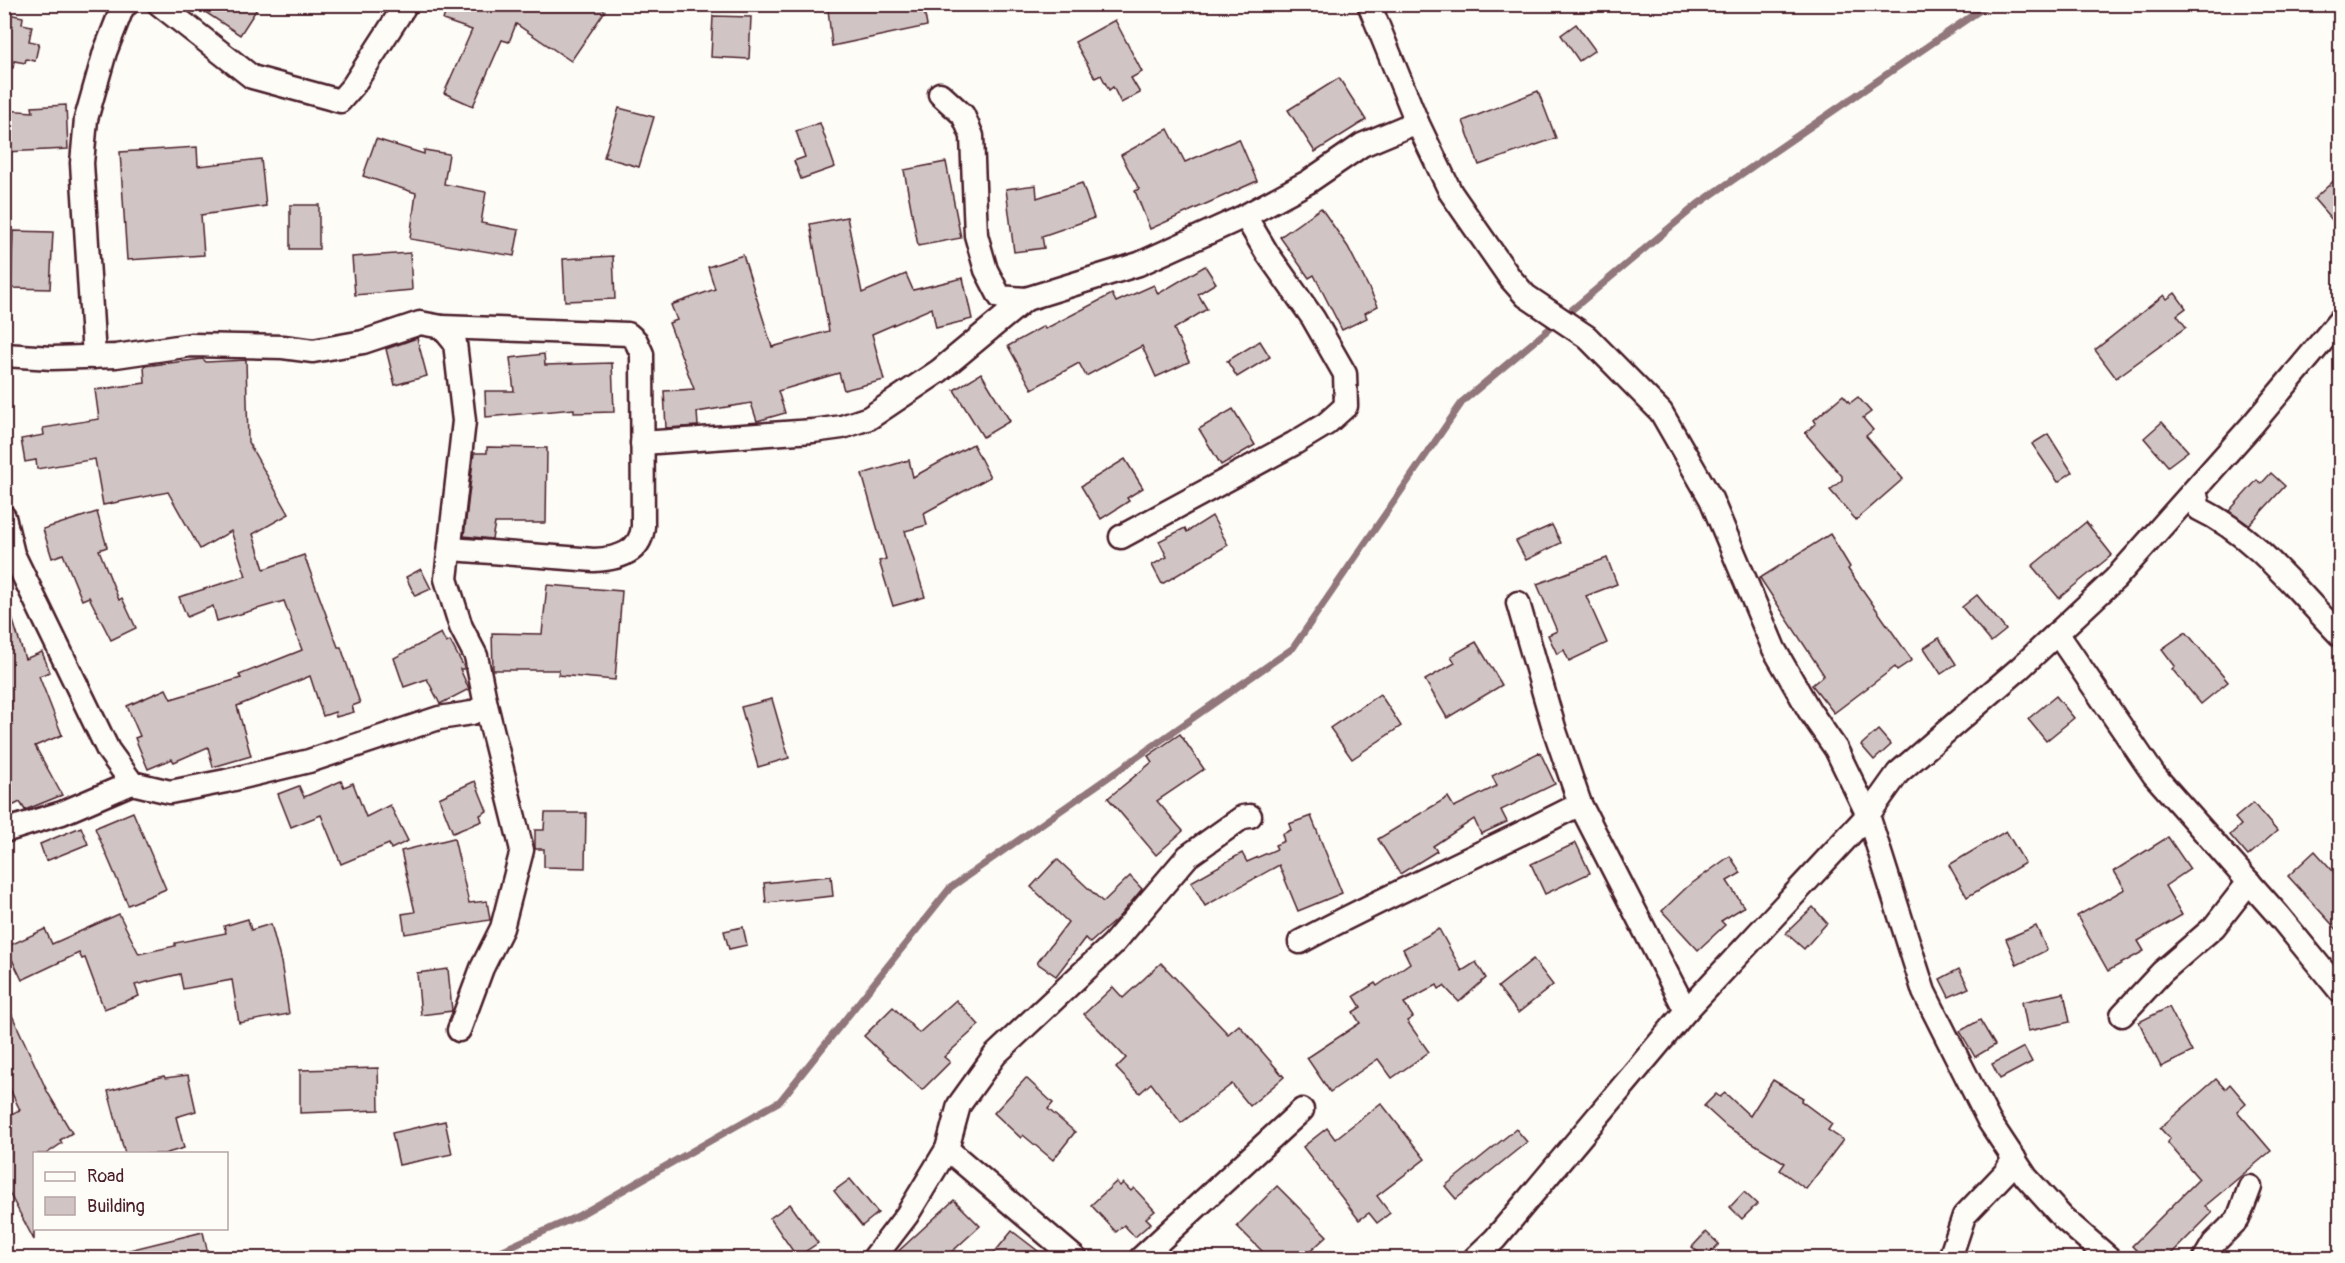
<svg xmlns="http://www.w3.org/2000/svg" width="2345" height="1263" viewBox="0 0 2345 1263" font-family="Pangolin,sans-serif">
<rect width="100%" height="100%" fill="#fdfcf7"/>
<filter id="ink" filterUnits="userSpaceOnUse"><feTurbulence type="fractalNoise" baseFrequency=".0167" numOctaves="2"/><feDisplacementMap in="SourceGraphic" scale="12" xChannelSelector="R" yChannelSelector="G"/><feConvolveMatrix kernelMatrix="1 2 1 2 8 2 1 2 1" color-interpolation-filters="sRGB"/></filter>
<g filter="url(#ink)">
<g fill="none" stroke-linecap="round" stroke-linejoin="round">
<path stroke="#91777b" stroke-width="7" d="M485 1258 578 1216 780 1101 950 888 1293 648 1463 401 1698 204 1989 4"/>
</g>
<g fill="#d0c5c4" stroke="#4a1f2b" stroke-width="1.5">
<path d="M193 4H260L240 35Z"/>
<path d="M448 4H596L605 11 571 61 516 24 509 42 502 40 473 106 444 93 472 30 443 20Z"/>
<path d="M850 4H923L927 26 832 46 828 9Z"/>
<path d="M4 13 23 17 22 24 32 26 29 41 39 43 35 61 26 59 25 63 14 61 13 68 4 67Z"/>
<path d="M713 16 751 17 749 59 711 57Z"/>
<path d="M1115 20 1142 72 1131 78 1140 93 1121 103 1113 87 1109 90 1101 75 1095 78 1075 42Z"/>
<path d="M1576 24 1595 50 1579 61 1561 35Z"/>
<path d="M1339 78 1366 120 1315 152 1288 110Z"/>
<path d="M1538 91 1556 138 1479 165 1463 121Z"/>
<path d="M66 105 68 149 4 152V110L33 112 32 107Z"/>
<path d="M619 108 654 117 639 167 604 157Z"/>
<path d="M820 123 835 167 801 179 794 161 805 157 796 131Z"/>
<path d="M1168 129 1185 162 1239 139 1257 181 1150 229 1135 191 1139 189 1121 155Z"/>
<path d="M376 139 424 154V150L449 154 444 184 486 192 481 223 519 230 514 256 410 239 416 193 363 176Z"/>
<path d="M197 147 198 166 261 159 266 206 201 215 204 255 127 260 120 152Z"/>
<path d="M946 162 961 238 918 246 904 170Z"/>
<path d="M2340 175V229L2314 199Z"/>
<path d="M1082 183 1094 218 1042 236 1044 248 1014 252 1006 189 1036 185 1037 198Z"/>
<rect x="290" y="205" width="29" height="44"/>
<path d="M1321 208 1348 247 1378 306 1365 313 1367 318 1342 330 1314 275 1309 278 1280 237Z"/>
<path d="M847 217 862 293 906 274 913 290 963 278 972 319 936 328 932 308 872 334 884 380 844 390 839 373 778 391 785 413 757 421 751 403 697 412 698 426 666 428 664 391 694 389 669 323 677 320 671 305 715 289 708 267 743 255 772 347 829 331 810 224Z"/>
<path d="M13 231 53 232 50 289 11 288Z"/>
<path d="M410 253 412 290 355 295 352 257Z"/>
<path d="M613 256 615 299 565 301 563 259Z"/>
<path d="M1205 266 1216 283 1198 294 1207 309 1174 329 1189 362 1156 377 1142 346 1086 376 1079 363 1032 389 1008 346 1044 326 1045 329 1112 294 1116 302 1154 285 1158 294Z"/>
<path d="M2175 293 2186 308 2177 315 2186 327 2116 378 2095 350 2164 295 2167 299Z"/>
<path d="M417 338 427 376 395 385 386 349Z"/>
<path d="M1260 341 1270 357 1237 377 1227 361Z"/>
<path d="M544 354 545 365 612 363 614 412 574 413V409L486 417 485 391H514L510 358Z"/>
<path d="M203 359 206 362 246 360 248 442 289 514 253 534 264 569 304 555 338 647H341L360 703 352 706 354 712 336 717 335 712 323 716 310 676 237 706 251 756 213 767 208 747 174 762 172 759 148 769 135 738 140 736 127 706 166 689 171 699 241 678 239 675 302 650 284 601 217 621 213 606 187 617 179 597 246 576 231 531 200 549 168 492 103 505 95 459 37 469 36 460 25 462 21 439 44 435 43 428 99 419 95 390 145 383 144 366Z"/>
<path d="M981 373 1010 421 983 437 954 390Z"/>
<path d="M1843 395 1850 403 1858 397 1871 412 1863 418 1873 430 1866 436 1903 479 1856 520 1830 490 1842 480V476L1805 433 1816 423 1814 420Z"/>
<path d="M1233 409 1255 445 1221 465 1199 429Z"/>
<path d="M2162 422 2188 451 2168 466 2144 438Z"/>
<path d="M2048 434 2072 472 2058 482 2032 444Z"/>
<path d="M973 444 990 477 924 513 927 525 905 531 925 597 893 606 879 561 886 559 862 474 909 460 913 477Z"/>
<path d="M487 447 547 448 546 523H495L492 539 464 536 474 453H487Z"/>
<path d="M1125 459 1143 488 1127 498 1129 501 1101 519 1081 486Z"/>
<path d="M2271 473 2285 486 2249 525 2229 511 2257 480 2261 484Z"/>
<path d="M97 512 107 547 99 550 119 600 122 598 136 628 111 640 89 597 82 600 63 554 52 558 43 529Z"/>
<path d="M1212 516 1228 545 1162 584 1152 565 1167 557 1159 541 1185 528 1187 532Z"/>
<path d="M2086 522 2112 555 2059 598 2032 566Z"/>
<path d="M1552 525 1561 543 1526 560 1516 541Z"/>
<path d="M1830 534 1850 567 1848 569 1912 660 1897 670 1895 667 1834 713 1812 685 1824 675 1760 578Z"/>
<path d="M1607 558 1617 584 1586 596 1607 643 1569 661 1564 650 1557 654 1548 635 1557 631 1537 584Z"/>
<path d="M421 569 431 589 415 596 406 577Z"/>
<path d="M547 585 622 591 615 680 558 675 559 670H493L492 633 542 634Z"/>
<path d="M1977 595 2006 630 1991 642 1962 607Z"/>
<path d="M9 608 25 659 42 652 50 672 39 676 62 735 35 746 62 795 25 810 20 802 4 810V609Z"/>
<path d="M2186 632 2228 682 2201 704 2172 669 2175 666 2162 649Z"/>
<path d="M441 633 446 643 450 641 465 669H460L469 689 440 704 427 679 404 687 394 658Z"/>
<path d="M1939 638 1956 664 1941 674 1924 648Z"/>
<path d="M1476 642 1502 685 1447 718 1425 680 1455 663 1451 656Z"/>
<path d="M1380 694 1401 726 1352 759 1330 728Z"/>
<path d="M2056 696 2074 718 2046 741 2028 719Z"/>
<path d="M772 699 789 758 758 767 741 707Z"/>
<path d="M1878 730 1891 745 1874 760 1861 745Z"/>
<path d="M1180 734 1204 769 1157 801 1183 831 1156 855 1108 798 1152 762 1148 756Z"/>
<path d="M1540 752 1555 784 1501 810 1507 822 1481 834 1474 819 1433 846 1437 851 1400 874 1378 839 1448 797 1454 807 1497 786 1492 776Z"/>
<path d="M341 781 344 787 353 783 366 817 390 805 408 841 391 849 389 844 341 864 321 815 291 827 278 794 299 786 304 797Z"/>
<path d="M475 781 487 811 480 815 482 821 453 833 439 798Z"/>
<path d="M2253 803 2277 831 2248 856 2230 835 2241 825 2235 818Z"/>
<path d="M133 812 166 889 128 905 95 828Z"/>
<path d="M545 813H586L585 868 544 867V849H535V830H544Z"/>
<path d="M1311 816 1342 893 1298 911 1279 865 1205 906 1191 882 1242 853 1247 862 1277 849 1275 845 1284 841 1282 834 1291 830 1289 824Z"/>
<path d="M81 827 88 844 46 861 40 844Z"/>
<path d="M2006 831 2025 863 1967 897 1949 865Z"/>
<path d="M2168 837 2190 869 2165 886 2182 915 2138 941 2144 951 2108 971 2077 916 2125 889 2114 871Z"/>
<path d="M454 838 469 903 487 901 490 920 405 934 402 914 415 912 401 851Z"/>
<path d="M1576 843 1590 873 1545 894 1531 864Z"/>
<path d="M2315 851 2340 879V933L2288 876Z"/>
<path d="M1730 856 1741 873 1727 881 1744 907 1721 921 1725 925 1698 950 1662 911 1687 887Z"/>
<path d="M1057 859 1103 902 1130 876 1142 889 1118 918 1090 943 1085 938 1056 976 1037 963 1068 922 1031 887Z"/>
<path d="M831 876 833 896 766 903 764 883Z"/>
<path d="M1813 907 1827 923 1804 949 1786 933Z"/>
<path d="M119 914 139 954 175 946V943L226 933 224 926 248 919 251 930 271 924 281 962 289 1014 239 1023 232 980 183 989 180 974 135 985 139 996 104 1009 85 958 82 959 79 953 22 980 6 947 45 929 52 944Z"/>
<path d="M2036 926 2047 950 2017 965 2006 939Z"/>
<path d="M743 927 747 945 729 949 724 931Z"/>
<path d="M1439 929 1462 971 1476 962 1486 978 1459 1002 1444 986 1439 989 1437 985 1404 1003 1413 1017 1407 1021 1429 1052 1392 1078 1378 1059 1330 1092 1307 1058 1360 1023 1353 1012 1361 1007 1354 996 1375 983 1377 986 1410 963 1403 949Z"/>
<path d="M1533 959 1553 985 1518 1013 1498 987Z"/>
<path d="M1161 963 1228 1034 1239 1025 1284 1077 1250 1106 1232 1084 1181 1123 1151 1083 1140 1093 1116 1068 1126 1058 1084 1014 1113 987 1123 998Z"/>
<path d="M448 969 452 1011 421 1015 417 973Z"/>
<path d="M1959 969 1969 988 1949 997 1940 979Z"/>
<path d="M2064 993 2070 1022 2028 1031 2022 1002Z"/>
<path d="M4 998 48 1093 72 1133 60 1140 62 1143 46 1154H34V1240L4 1183V1117L20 1110 4 1077Z"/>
<path d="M956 1000 979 1025 944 1057 950 1062 922 1090 864 1036 893 1007 919 1033Z"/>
<path d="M2169 1007 2192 1052 2161 1067 2139 1022Z"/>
<path d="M1980 1020 1995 1045 1975 1057 1960 1031Z"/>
<path d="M2024 1047 2032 1062 2000 1079 1992 1064Z"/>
<path d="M378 1068 379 1110 300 1113V1070Z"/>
<path d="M188 1075 196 1111 176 1117 184 1148 164 1154H125L108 1091 164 1076 165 1078Z"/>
<path d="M1026 1078 1053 1103 1048 1109 1075 1132 1053 1160 1023 1135 1021 1138 994 1113Z"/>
<path d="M2216 1079 2225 1089 2230 1084 2246 1103 2237 1111 2271 1151 2205 1206 2212 1213 2167 1258H2144L2132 1246 2199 1179 2167 1142 2170 1139 2160 1128Z"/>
<path d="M1773 1080 1803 1098 1801 1101 1832 1124 1828 1130 1843 1140 1806 1189 1780 1170 1785 1163 1727 1127 1704 1106 1716 1094 1720 1097 1725 1093 1750 1116Z"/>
<path d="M1381 1103 1425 1159 1377 1196 1390 1213 1377 1223 1369 1213 1359 1220 1303 1147 1327 1128 1335 1139Z"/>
<path d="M445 1121 452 1154 399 1165 392 1133Z"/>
<path d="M1516 1129 1527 1142 1456 1199 1445 1186Z"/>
<path d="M850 1179 878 1213 862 1226 834 1191Z"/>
<path d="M1116 1182 1120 1186 1123 1183 1131 1191 1134 1188 1155 1211 1146 1218 1151 1223 1135 1237 1124 1225 1116 1232 1091 1205Z"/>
<path d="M1277 1186 1327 1236 1303 1258H1269L1237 1226Z"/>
<path d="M1744 1192 1757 1204 1742 1219 1730 1207Z"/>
<path d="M954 1200 980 1226 945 1258H891Z"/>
<path d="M790 1204 818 1243 797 1257 770 1218Z"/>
<path d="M1012 1231 1047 1258H990Z"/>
<path d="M203 1232 209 1258H121V1252Z"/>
<path d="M1706 1232 1719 1244 1705 1258 1692 1247Z"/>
</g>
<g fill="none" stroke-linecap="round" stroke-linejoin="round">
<g stroke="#4a1f2b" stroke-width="27">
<g id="minor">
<path d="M159 4 252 77 340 101 353 86 406 4"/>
<path d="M1369 4 1417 122 1451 193 1510 278 1526 296 1587 337 1661 412 1711 499 1774 649 1809 710 1836 749 1868 815 1924 992 1989 1121 2026 1177 2063 1218 2109 1258"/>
<path d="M940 94 963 115 972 136 976 235 986 270 1000 297 1026 299 1139 264 1245 216 1308 182 1362 145 1417 122"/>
<path d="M442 327 628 334 636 341 642 354 643 526C641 553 617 559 594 560L451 549"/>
<path d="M4 355 52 358 116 356 191 345 283 347 313 351 363 342 420 323 442 327 455 343 464 421 446 579 461 627 476 656 486 705 472 713 439 718 309 761 226 781 170 792 132 783 108 750 13 554 4 517"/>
<path d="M94 357 82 163 86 119 105 52 123 6 127 4"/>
<path d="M642 443 813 431 842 427 869 418 939 371 1026 299"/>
<path d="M2195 490 2199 509C2255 535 2297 591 2340 635"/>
<path d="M1121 537 1293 444 1326 424 1346 406 1345 374 1313 318 1267 253 1245 216"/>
<path d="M1518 603 1555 731 1580 804 1686 1011"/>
<path d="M2057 633 2154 775 2278 915 2340 991"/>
<path d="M4 831 62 813 132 783"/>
<path d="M1300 942C1392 893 1487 852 1580 804"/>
<path d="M2122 1015 2162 972 2214 927 2249 882"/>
<path d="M459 1030 482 968 502 928 522 850 486 705"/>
<path d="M947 1149 1075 1258"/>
<path d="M874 1258 907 1215 947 1149 959 1105 995 1055 1113 944 1188 856 1243 817 1250 816"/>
<path d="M1141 1258 1302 1110"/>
<path d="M1475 1258 1495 1239 1686 1011 1868 815 1898 773 2020 668 2115 579 2253 424 2340 320"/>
<path d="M1950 1258 1964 1216 2006 1172 2014 1158"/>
<path d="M2205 1258 2214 1243 2238 1219 2250 1187"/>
</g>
</g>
<use href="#minor" stroke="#fdfcf7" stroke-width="22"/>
</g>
</g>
<rect width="2345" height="1263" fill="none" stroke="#fdfcf7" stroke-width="24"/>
<rect x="12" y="12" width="2321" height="1239" fill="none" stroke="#4a1f2b" stroke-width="2" filter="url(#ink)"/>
<rect x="33" y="1152" width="195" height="78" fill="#fdfcf7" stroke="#b5a4a5" stroke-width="1.5"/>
<rect x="45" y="1172" width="30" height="9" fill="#fdfcf7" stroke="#b5a4a5" stroke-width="1.5"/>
<text x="87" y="1182" font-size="18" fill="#4a1f2b">Road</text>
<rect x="45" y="1197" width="30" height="18" fill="#d0c5c4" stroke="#b5a4a5" stroke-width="1.5"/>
<text x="87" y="1212" font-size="18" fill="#4a1f2b">Building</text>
</svg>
